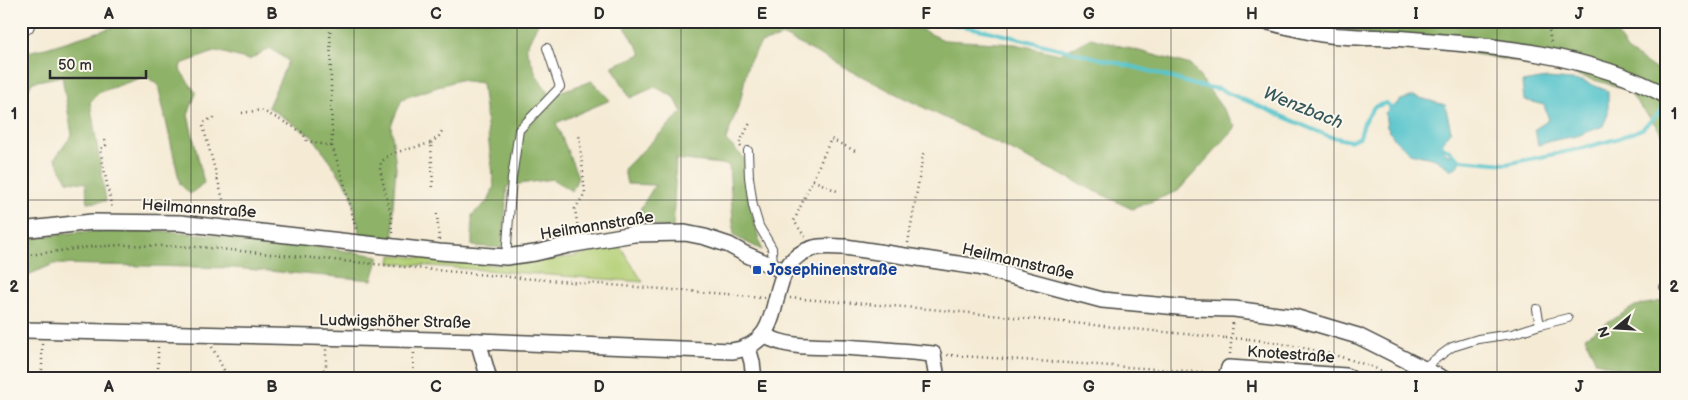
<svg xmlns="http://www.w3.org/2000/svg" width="1688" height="400" viewBox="0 0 1688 400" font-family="'Balsamiq Sans',sans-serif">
<rect width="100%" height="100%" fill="#fbf7ec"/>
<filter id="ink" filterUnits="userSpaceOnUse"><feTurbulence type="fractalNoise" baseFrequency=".02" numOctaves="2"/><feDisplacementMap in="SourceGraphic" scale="10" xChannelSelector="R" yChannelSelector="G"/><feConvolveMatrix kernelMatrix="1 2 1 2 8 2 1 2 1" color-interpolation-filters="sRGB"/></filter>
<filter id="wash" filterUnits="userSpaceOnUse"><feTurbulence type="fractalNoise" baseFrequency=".0096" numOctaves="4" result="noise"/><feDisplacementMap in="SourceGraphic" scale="20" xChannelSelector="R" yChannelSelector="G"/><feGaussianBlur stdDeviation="1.12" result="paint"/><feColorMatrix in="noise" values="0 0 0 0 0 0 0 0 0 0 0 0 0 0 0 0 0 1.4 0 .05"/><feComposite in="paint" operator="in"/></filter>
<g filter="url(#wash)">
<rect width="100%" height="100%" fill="#f5ebd5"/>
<path fill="#b3cf76" stroke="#6f7d50" d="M620 246 643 282 390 263 391 255 496 265 571 257Z"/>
<g fill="#8eb267" stroke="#5c6e49">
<path d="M133 21H539L526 48 537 76 550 95 592 81 610 100 556 123 578 177 572 191 552 179 507 186 503 248 472 246V215L489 200 494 186 482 83 458 80 402 99 391 126 396 167 393 207 394 238 360 236 351 192 313 137 268 107 288 61 270 48 249 60 217 51 181 64 180 70 196 93 188 115 204 183 190 194 180 184 158 85 146 76 100 92 90 102 106 201 87 203 86 183 67 181 55 158 72 135 62 76 33 82 21 98V53L46 48Z"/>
<path d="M621 21H902L944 40 1015 44 1060 54 1091 38 1191 65 1236 127 1178 191 1132 209 900 96 784 36 761 43 748 64 741 98 726 140 744 158 753 217 762 250 734 236 729 165 676 159 673 228 641 224 639 211 655 185 627 184 624 169 682 112 674 97 655 87 630 98 612 66 642 54Z"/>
<path d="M1198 21H1609L1627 50 1667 77V145L1658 128 1626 89 1551 68 1335 28Z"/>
<path d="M149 230 274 240 379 256 372 280 233 268 54 264 23 277 21 289V239L78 232Z"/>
<path d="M1667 300V379L1637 374 1596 362 1585 337 1635 306Z"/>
</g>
<g fill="#58c5cc" stroke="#42787c">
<path d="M1547 78 1583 81 1608 91V114L1603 126 1577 136 1555 140 1538 145 1535 129 1549 120 1544 105 1524 100 1522 82Z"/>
<path d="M1413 96 1445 105 1451 131 1440 146 1447 155H1457L1461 160 1459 165 1452 170 1435 159 1410 153 1395 140 1387 127 1385 113 1401 100Z"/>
</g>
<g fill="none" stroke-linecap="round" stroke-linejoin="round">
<g stroke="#58c5cc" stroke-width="4">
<path d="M937 21 988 31 1146 70 1195 85 1219 89 1328 136 1350 141 1360 137 1364 122 1374 107 1386 103 1395 112"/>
<path d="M1661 21 1667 32"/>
<path d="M1437 142 1461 160 1506 164 1579 149 1616 139 1642 129 1660 112 1666 98"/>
</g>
</g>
</g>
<g filter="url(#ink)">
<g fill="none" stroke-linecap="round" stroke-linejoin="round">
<g stroke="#494844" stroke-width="10">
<g id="service">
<path d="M21 34 29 28 32 21"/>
<path d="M748 151 749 177 753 206 759 226 772 248 773 267"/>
<path d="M506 257 512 178 519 130 560 87 547 48"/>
<path d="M1664 287 1667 286"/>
<path d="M1540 325 1568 318"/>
<path d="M1423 368 1452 347 1478 339 1512 334 1540 325 1537 309"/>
</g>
</g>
<g stroke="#494844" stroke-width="18">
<g id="minor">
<path d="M1263 21C1283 25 1302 31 1322 34 1350 38 1378 37 1406 39 1491 45 1590 54 1667 96"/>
<path d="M21 230 92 222 180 223 439 252 506 257 535 253 569 245 634 234 685 233 705 237 729 245 745 254 784 271"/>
<path d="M21 328 26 330 478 341 732 351C796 342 757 263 814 248 824 245 835 247 845 247L978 267 1102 300 1189 308 1234 309 1294 317 1358 336 1444 379"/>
<path d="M764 335C787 349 818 346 844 347 874 349 903 351 933 354L937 379"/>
<path d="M478 341 489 379"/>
<path d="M748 348 752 362 754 379"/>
<path d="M1225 379 1229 368 1346 376 1351 379"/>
</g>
</g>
<g stroke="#494844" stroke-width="2.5" stroke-dasharray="1 4" stroke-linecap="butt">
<path d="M330 21 332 146 343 179 356 229"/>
<path d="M1548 21 1551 44"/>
<path d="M242 113 261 110 292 126 303 133 307 141 332 146"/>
<path d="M214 118 205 121 203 126 227 214"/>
<path d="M105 140 106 145 100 149 112 209"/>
<path d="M431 143 439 136 442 131"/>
<path d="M741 147 739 144 750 123"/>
<path d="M813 180 839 192"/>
<path d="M437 214 439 240"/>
<path d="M578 229 575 209 585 193 579 134"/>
<path d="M392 233 391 215 380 170 381 162 390 154 431 143 433 190"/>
<path d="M805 237 794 221 831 139 857 152"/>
<path d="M908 243 924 150"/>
<path d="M21 256 89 247 122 245 199 247 508 277 764 297"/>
<path d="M790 298 930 309 1226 338"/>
<path d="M1249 339C1302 346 1352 356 1400 379"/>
<path d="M42 344V379"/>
<path d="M158 347V371"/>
<path d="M212 347 225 372 236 376 266 377 284 373 320 374 326 367V349"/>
<path d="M1230 354 1233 322"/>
<path d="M947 355 1202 372 1204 379"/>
<path d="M21 371 25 342"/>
<path d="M413 379 414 353"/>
</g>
<use href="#service" stroke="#fff" stroke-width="8"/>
<use href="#minor" stroke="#fff" stroke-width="15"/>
<path stroke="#494844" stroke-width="2.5" stroke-dasharray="1 4" stroke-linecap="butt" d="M1226 338 1249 339"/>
</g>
</g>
<path fill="none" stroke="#2b2b2b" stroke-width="1" stroke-opacity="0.55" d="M191 21V379M354 21V379M517 21V379M681 21V379M844 21V379M1007 21V379M1171 21V379M1334 21V379M1497 21V379M21 200H1667"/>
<rect fill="#1a4fb4" stroke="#fbf7ec" stroke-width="2" x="752" y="265" width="10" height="10" rx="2.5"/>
<g text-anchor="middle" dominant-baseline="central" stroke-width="4" stroke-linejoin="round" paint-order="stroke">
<g font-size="16" fill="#2b2b2b" stroke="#fbf7ec">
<text transform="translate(199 209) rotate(4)">Heilmannstraße</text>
<text transform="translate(597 226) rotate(-9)">Heilmannstraße</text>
<text transform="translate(1018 262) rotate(13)">Heilmannstraße</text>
<text transform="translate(395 322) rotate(1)">Ludwigshöher Straße</text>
<text transform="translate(1291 355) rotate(4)">Knotestraße</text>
</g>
<g font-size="16" font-weight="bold" fill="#164399" stroke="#fbf7ec" text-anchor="start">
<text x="767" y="270">Josephinenstraße</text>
</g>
<g font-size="18" font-style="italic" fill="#38595b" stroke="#fbf7ec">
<text transform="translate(1303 108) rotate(22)">Wenzbach</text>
</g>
</g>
<rect width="1688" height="400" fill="none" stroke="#fbf7ec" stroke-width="55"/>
<g transform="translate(1616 328) rotate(252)" stroke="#fbf7ec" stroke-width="4" paint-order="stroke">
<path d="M0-4L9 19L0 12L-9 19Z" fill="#2b2b2b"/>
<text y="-8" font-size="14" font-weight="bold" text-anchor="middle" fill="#2b2b2b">N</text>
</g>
<path d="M50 70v8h96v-8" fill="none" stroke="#2b2b2b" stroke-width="2.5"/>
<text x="58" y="70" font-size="15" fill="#2b2b2b" stroke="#fbf7ec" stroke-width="4" paint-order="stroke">50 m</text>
<rect x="28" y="28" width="1632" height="344" fill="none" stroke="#2b2b2b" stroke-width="2"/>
<g font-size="16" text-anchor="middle" font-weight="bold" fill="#2b2b2b">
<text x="109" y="19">A</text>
<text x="272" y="19">B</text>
<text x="436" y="19">C</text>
<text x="599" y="19">D</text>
<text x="762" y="19">E</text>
<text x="926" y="19">F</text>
<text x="1089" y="19">G</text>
<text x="1252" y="19">H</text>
<text x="1416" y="19">I</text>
<text x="1579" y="19">J</text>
<text x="14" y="119">1</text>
<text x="1674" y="119">1</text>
<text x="14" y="292">2</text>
<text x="1674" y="292">2</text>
<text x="109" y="392">A</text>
<text x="272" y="392">B</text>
<text x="436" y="392">C</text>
<text x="599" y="392">D</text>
<text x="762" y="392">E</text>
<text x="926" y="392">F</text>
<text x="1089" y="392">G</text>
<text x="1252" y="392">H</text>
<text x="1416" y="392">I</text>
<text x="1579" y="392">J</text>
</g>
</svg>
